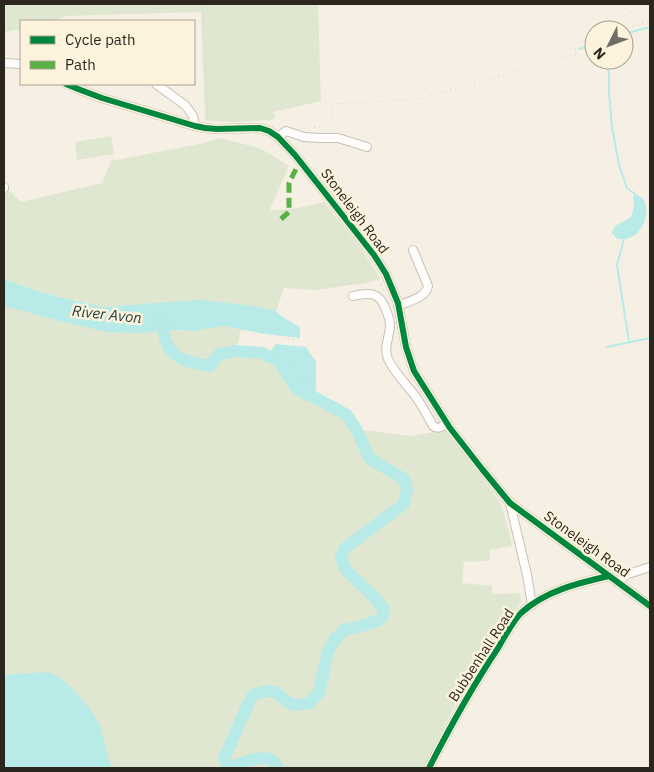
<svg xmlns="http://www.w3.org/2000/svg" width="654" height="772" viewBox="0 0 654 772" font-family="'IBM Plex Sans',sans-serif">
<rect width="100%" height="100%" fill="#f6f0e4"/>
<g fill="#dfe7d0">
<path d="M4 4H318L321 101 273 112 276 119C252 121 229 124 205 120L201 12 66 16 53 21H21V29L4 32Z"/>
<path d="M111 136 114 154 77 160 75 142Z"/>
<path d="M220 138 255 147 265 151 289 166 269 211 298 208 324 202 359 245 381 279 366 283 315 290 284 288 276 311 254 306 145 304 102 307 43 293 4 279V188L6 187 21 202 102 183 111 161 204 143Z"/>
<path d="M4 306 56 320 177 330 194 331 223 326 241 329 236 351 262 353 268 355 291 392 308 401 315 397 347 415 356 429 411 436 446 430 500 502 509 531 512 546 490 550V560L473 562 464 561 462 583 492 586V594L520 593 521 602 471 673 424 768H4Z"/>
</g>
<g fill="#b8eae8">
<path d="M635 194C637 195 640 196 642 198 651 208 645 226 636 234 630 239 624 239 617 239L612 233 615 226 631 217 634 207 633 197Z"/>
<path d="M4 279 43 293 102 307 199 300 254 306 276 311 281 316 300 327V338L265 334 223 326 194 331 177 330 141 333 106 332 56 320 4 306Z"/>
<path d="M276 344 306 347 316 362V385L315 397 308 402 291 392 268 355Z"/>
<path d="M47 672C51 673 54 674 58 676 69 684 94 711 99 723 105 738 105 755 113 768H4V675Z"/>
</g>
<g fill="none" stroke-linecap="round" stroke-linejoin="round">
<g stroke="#b8eae8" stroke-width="2">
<path d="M624 34 650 27"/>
<path d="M579 49 594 44"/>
<path d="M605 60 609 73V93L612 127 619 165 627 188 635 194"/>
<path d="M624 239 617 265 629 342"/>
<path d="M607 347 650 338"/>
</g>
<g stroke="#b8eae8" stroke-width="12">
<path d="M158 319H161C163 328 164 339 168 346 176 361 195 363 210 366L219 354 235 351 262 353 283 363"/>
<path d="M278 768C269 750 249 761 234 766H230L226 764 224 759 247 706 253 695 266 691 275 692 286 701 294 705 310 703 319 692 328 651 336 638 344 630 358 627 379 620 383 616V608L376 599 345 569 341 557 345 548 404 504 407 489 404 479 370 459 356 429 347 415 303 391 302 388"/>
</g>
<g stroke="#c6c1b8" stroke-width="10">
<g id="minor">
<path d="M4 63 21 64"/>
<path d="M66 84 78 89 102 98 195 126 205 128 217 129 260 128 269 131 278 137 295 155 374 255 386 274 398 303 406 347 414 371 450 428 482 469 510 503 650 606"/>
<path d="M156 84 186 106 193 116 195 126"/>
<path d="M278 137 286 131 304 137 320 138H338L367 147"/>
<path d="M4 187V188"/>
<path d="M353 296C370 292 380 292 386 310 388 315 390 320 390 325 390 337 383 347 388 359 394 372 404 382 413 393 421 403 427 415 433 426 438 430 443 426 447 423"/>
<path d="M398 306C408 301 426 298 428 286L413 250"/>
<path d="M510 503 527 575 532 605"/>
<path d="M617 582 628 574 650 567"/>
<path d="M429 768C450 727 472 687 498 648 504 638 513 621 521 613 545 591 578 583 609 576"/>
</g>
</g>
<g stroke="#d4d3ce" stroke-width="1" stroke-dasharray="1 4" stroke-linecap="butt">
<path d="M197 4 204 11 208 120"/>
<path d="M617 4 647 22"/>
<path d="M618 30 647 22 650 23"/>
<path d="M304 129 332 125 331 104 419 99 576 54 575 44 594 37"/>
<path d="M7 194 17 216 30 229 149 264 299 286C324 287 353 285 377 277L384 292"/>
<path d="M161 335 170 334"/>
<path d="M288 339 303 340"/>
<path d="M256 359 265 345"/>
</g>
<use href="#minor" stroke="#fefdfb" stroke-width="8"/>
<path stroke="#56b245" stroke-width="5" stroke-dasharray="10 5" stroke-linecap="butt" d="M281 219 289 212V183L300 161"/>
<g stroke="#fdf3dd" stroke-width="9">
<g id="cycleway">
<path d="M66 84 78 89 102 98 195 126 205 128 217 129 260 128 269 131 278 137 295 155 374 255 386 274 398 303 406 347 414 371 450 428 482 469 510 503 650 606"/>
<path d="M429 768C450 727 472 687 498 648 504 638 513 621 521 613 545 591 578 583 609 576"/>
</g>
</g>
<use href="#cycleway" stroke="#00873e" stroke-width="6"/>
</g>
<g text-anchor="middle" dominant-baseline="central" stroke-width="5" stroke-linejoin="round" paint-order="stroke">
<g font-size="14" fill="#2b271f" stroke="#fdf3dd">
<text transform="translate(355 211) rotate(53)">Stoneleigh Road</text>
<text transform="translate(587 544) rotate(36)">Stoneleigh Road</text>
<text transform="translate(481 655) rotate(-57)">Bubbenhall Road</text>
</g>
<g font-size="15" font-style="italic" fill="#163a3c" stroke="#fdf3dd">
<text transform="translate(107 314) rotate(6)">River Avon</text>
</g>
</g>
<rect width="654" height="772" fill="none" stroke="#2b271f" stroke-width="10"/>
<rect x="20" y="20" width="175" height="65" fill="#fdf3dd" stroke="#a9a191"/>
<rect x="30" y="36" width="25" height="8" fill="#00873e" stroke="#a9a191"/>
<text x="65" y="45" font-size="15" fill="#2b271f">Cycle path</text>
<rect x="30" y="61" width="25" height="8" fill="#56b245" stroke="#a9a191"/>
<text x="65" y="70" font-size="15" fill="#2b271f">Path</text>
<g transform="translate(609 45) rotate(228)"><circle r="24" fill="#fdf3dd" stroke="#a9a191"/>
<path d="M0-4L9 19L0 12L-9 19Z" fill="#726d64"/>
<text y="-8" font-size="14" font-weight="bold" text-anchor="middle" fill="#2b271f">N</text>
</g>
</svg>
